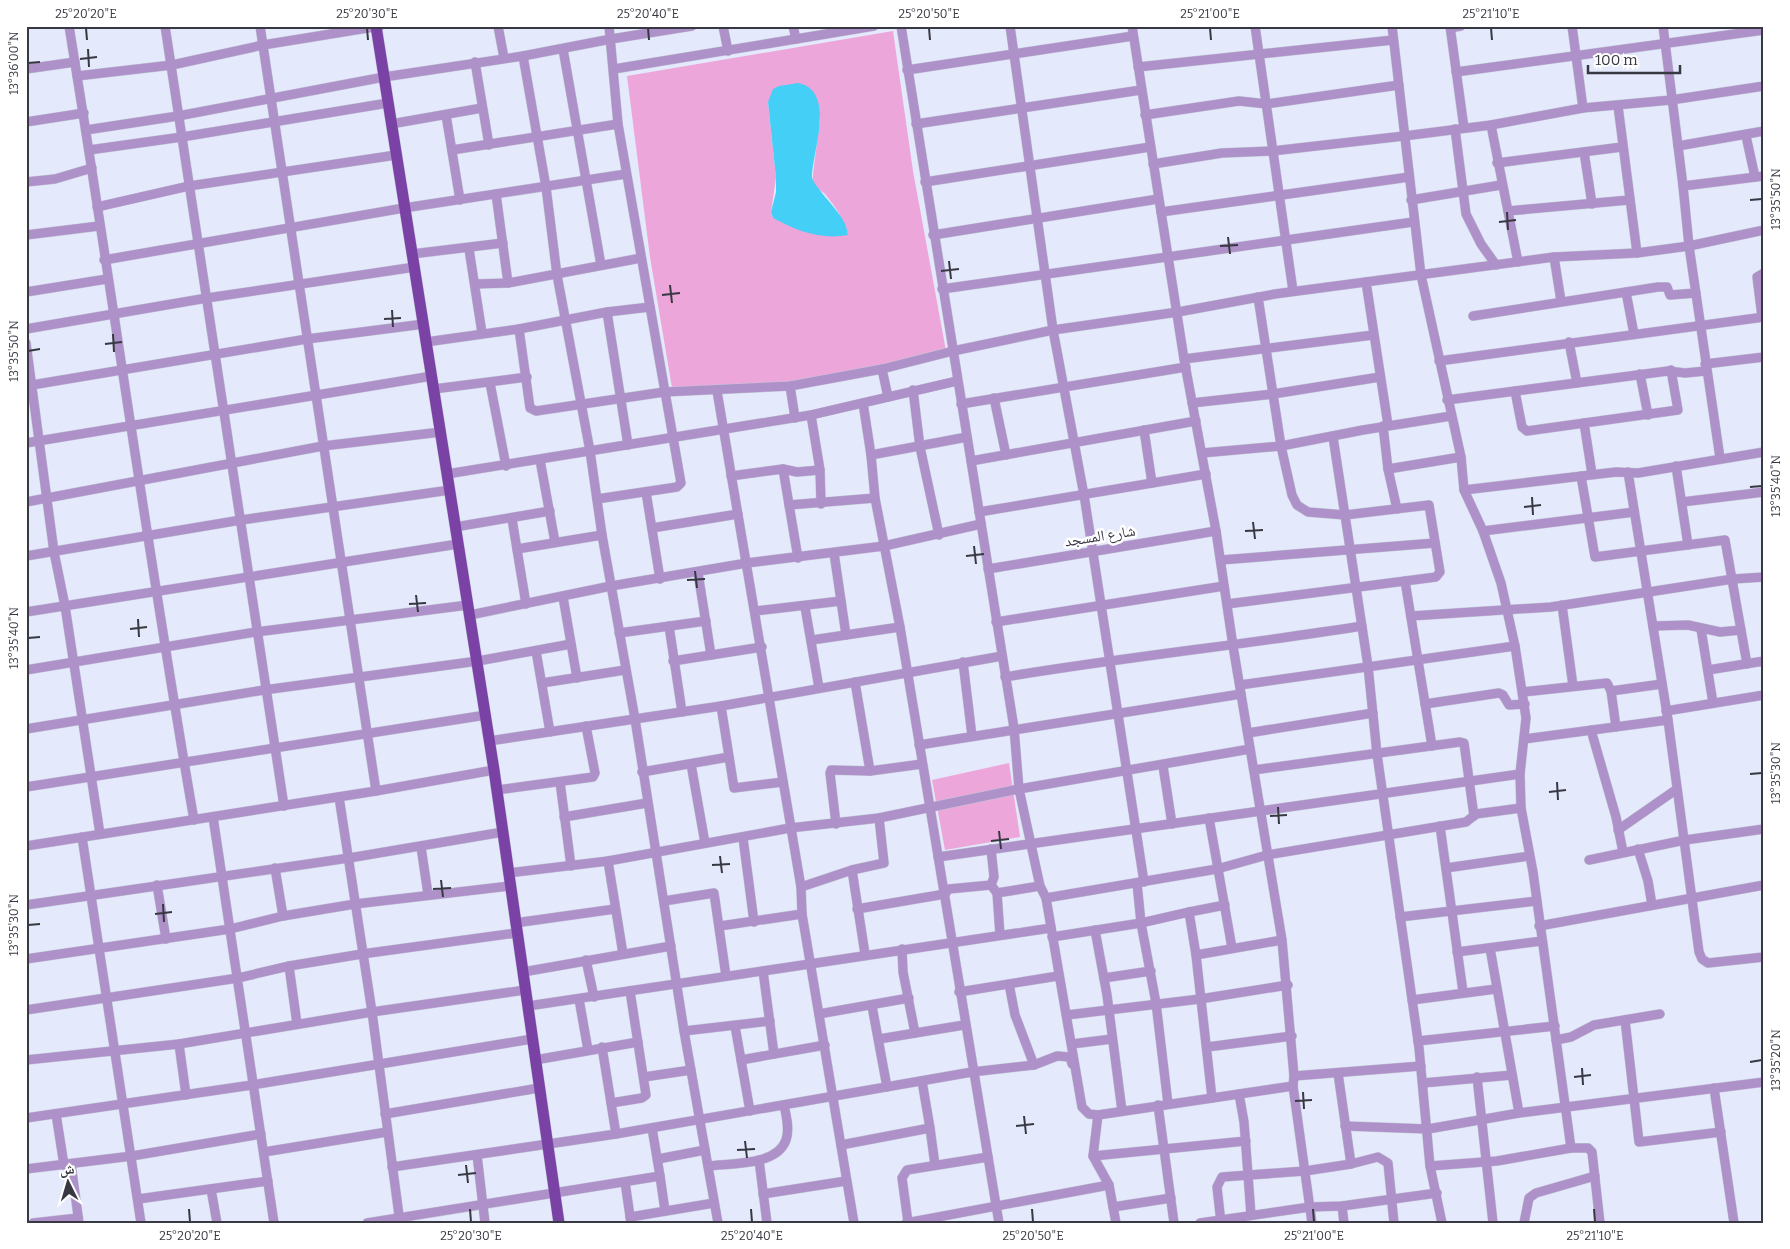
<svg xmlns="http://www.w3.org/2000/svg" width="1790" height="1249" viewBox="0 0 1790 1249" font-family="Bitter,'Noto Naskh Arabic',serif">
<rect width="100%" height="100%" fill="#e5e9fc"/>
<g fill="#eda6da" fill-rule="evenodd">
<path d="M893 31 913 171 946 351 873 367 774 384 672 388 650 257 627 76ZM768 102 820 117C820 127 811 180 813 184 815 188 822 191 825 194 835 206 845 221 848 235L773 218 771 212 776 178Z"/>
<path d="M1009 763 1020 837 945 850 932 780Z"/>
</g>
<path fill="#44cff6" d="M798 83C837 91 812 153 812 177 812 184 838 210 843 220 846 225 847 230 848 235 821 240 797 231 773 218L771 212 776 192V178L768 102 773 89 779 86Z"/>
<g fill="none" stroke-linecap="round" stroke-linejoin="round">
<g stroke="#c2c6d7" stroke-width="10">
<g id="minor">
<path d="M69 26C112 290 148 556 194 820"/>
<path d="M165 26 284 806"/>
<path d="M260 26 376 791"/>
<path d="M498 26 504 58"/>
<path d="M723 26 728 51"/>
<path d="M793 26 796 39 874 26"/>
<path d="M901 26 1014 728 1019 789 1040 886 1046 898 1082 1107 1089 1114 1098 1115 1293 1086"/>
<path d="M1010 26 1053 330 1084 495 1144 882"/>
<path d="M1132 26 1184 359 1216 531 1233 646 1282 940 1294 1076 1293 1086 1312 1223"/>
<path d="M1255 26 1293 291"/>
<path d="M1392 26 1421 275 1461 457 1464 490 1483 531 1501 583 1515 646 1526 718 1520 774 1521 808 1533 872 1571 1148"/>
<path d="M1450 26 1464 128"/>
<path d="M1572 26 1583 108"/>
<path d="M1663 26 1683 186 1689 246 1720 458"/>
<path d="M1450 28 1461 26"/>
<path d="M563 49 601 265"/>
<path d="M523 56 546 187 557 275 590 451 602 535 635 719 684 1031 718 1223"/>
<path d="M475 62 489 145"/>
<path d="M1138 67 1393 40"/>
<path d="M26 69 75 62"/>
<path d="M614 69 796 39"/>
<path d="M907 70 1133 36"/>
<path d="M1456 72 1764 30"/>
<path d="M77 76 172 65 263 45 380 26"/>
<path d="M1618 106 1637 253"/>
<path d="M446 115 460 200"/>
<path d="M1145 115 1239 101 1267 104 1399 85"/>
<path d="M26 122 84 113"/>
<path d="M391 124 482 108"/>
<path d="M916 124 1141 90"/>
<path d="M1491 125 1518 262"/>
<path d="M1455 129 1466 214 1481 244 1496 265"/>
<path d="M86 130 178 116 384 77 523 56 611 39 692 26"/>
<path d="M1746 136 1755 177"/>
<path d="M1678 146 1764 131"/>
<path d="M89 150 182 137 388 103"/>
<path d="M452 150 618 124"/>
<path d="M1584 152 1592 204"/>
<path d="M1497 163 1622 147"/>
<path d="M1153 164 1222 153 1272 151 1404 136 1491 125 1583 108 1671 100 1764 86"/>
<path d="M26 182 55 179 92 168"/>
<path d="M925 182 1150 147"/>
<path d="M1683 186 1764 176"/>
<path d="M496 194 508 283"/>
<path d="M1411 200 1501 185"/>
<path d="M97 207 189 186 396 155"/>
<path d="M1508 211 1629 200"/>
<path d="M1161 212 1409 177"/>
<path d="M26 235 99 226"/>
<path d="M933 235 1158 199"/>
<path d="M469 249 482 333"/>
<path d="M412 254 503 243"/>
<path d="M1554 257 1561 301"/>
<path d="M104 260 404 208 626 174"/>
<path d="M1366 282 1388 425"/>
<path d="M475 284 508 283 641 258"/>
<path d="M942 289 1413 222"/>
<path d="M26 292 107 279"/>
<path d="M1626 292 1634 334"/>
<path d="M607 312 628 445"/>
<path d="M1473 316 1658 287H1667L1670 295 1696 293"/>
<path d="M1762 317 1757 277 1764 273"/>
<path d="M26 329 207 298 415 267"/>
<path d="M519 329 530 408 536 411 664 392 790 386 882 369 953 351 1053 330 1178 312 1275 294 1554 257 1637 253 1689 246 1764 230"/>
<path d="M426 342 519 329 607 312 650 307"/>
<path d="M1569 342 1577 383"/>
<path d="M26 343 54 552 65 606 100 834"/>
<path d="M1184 359 1373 335"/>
<path d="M1439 361 1764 317"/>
<path d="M1705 364 1764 357"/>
<path d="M882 369 888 397"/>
<path d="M1640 374 1648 415"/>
<path d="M490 383 506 466"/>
<path d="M26 386 307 339 424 324"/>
<path d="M790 386 795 418"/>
<path d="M434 389 527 377"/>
<path d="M913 390 920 447 939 535"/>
<path d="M717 391 801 887 802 914 854 1223"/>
<path d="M1515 391 1522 427 1527 431 1678 410 1671 370"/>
<path d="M994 398 1006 455"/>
<path d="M1447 400 1668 371 1685 373 1706 371"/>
<path d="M863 403 871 455 875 498 900 627 999 1223"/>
<path d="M1192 403 1273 394 1380 377"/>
<path d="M961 404 1186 367"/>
<path d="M811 415 820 470 821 504"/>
<path d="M1584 423 1592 474"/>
<path d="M1383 426 1388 469 1397 509"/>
<path d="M1144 430 1152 483"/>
<path d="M1333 437 1368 666 1377 754 1419 1048 1430 1166 1442 1223"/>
<path d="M26 443 432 376"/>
<path d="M1202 453 1281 446 1363 430 1451 416"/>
<path d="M871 455 967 437"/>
<path d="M540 460 555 542"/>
<path d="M971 461 1196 421"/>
<path d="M1676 466 1688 545"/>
<path d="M783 469 798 558"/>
<path d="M1388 469 1461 457"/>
<path d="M1628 472 1668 720 1699 952 1702 959 1708 963 1764 957"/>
<path d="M447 474 811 415 957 381"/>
<path d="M731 476 783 469 797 472 820 470"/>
<path d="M1581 476 1595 557 1725 540 1747 664"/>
<path d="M1464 490 1616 472 1638 473 1764 452"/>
<path d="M646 492 660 579"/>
<path d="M597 499 677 487 681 483 618 124 609 26"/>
<path d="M26 502 323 446 441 432"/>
<path d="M1682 502 1764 492"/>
<path d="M789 505 875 498"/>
<path d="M979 512 1206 474"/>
<path d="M512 519 526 604"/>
<path d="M455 527 550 511"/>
<path d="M652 528 738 514"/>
<path d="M1483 531 1634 512"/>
<path d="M517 549 602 535"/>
<path d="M834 553 846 635"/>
<path d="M26 556 241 520 450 490"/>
<path d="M1221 560 1435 543"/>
<path d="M988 569 1216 531"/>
<path d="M698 573 711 655"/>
<path d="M1405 581 1432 746"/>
<path d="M563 597 577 678"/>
<path d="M1227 604 1436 577 1440 572 1429 505 1345 515 1308 512 1297 505 1292 495 1281 446 1258 297"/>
<path d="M1562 605 1573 686"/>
<path d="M805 607 819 688"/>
<path d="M755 611 841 601"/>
<path d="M26 612 458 544"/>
<path d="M470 615 611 586 747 563 884 546 981 524"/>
<path d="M1411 616 1551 607 1733 579 1764 577"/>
<path d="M996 622 1224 586"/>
<path d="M669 626 682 712"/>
<path d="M1653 626 1688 625 1720 632 1741 630"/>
<path d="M1701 629 1713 703"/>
<path d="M619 633 706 621"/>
<path d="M812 640 900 627"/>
<path d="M536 651 550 732"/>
<path d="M673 661 762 647"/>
<path d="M963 662 972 736"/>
<path d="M26 670 256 632 468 605"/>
<path d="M1708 670 1764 661"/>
<path d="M1005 677C1124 657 1243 645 1362 626"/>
<path d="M855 682 870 771"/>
<path d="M542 683 625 670"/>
<path d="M1240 685 1515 646"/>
<path d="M1611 691 1662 684"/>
<path d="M1523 692 1607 683 1611 691 1616 727"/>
<path d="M1425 704 1499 693 1503 695 1509 705 1525 704"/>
<path d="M721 706 734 788 783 782"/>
<path d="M1666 711 1764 695"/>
<path d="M26 729 264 690 478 661 571 644"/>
<path d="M1591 730 1616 817 1623 852"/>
<path d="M1248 733 1373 713"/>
<path d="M1524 739 1668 720"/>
<path d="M489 741 721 706 1002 656"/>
<path d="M919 745 1241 694"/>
<path d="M691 764 705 843"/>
<path d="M1163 766 1172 824"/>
<path d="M1254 770 1460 742 1464 743 1474 816"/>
<path d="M642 772 729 757"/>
<path d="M560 782 571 866"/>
<path d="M26 787 486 715"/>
<path d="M497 790 593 777 595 773 586 726"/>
<path d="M339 797 372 1012 400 1223"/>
<path d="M213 817 274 1223"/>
<path d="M564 817 647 803"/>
<path d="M1209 818 1232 948"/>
<path d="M836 824 830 773 831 770 870 771 922 764"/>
<path d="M1440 826 1463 992"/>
<path d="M1618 830 1677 789"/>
<path d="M82 837 141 1223"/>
<path d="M743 838 754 922"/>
<path d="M26 846 376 791 494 770"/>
<path d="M421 847 428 894"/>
<path d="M991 849 994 877 991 885 997 893 1000 935"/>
<path d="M1638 849 1648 881 1652 905"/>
<path d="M938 857 1520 774"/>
<path d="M1589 860 1685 840 1764 829"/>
<path d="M608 861 623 954"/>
<path d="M275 868 283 916"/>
<path d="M1446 868 1529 856"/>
<path d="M852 870 865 954"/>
<path d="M508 873 608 861 790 828 879 818 1019 789 1250 749"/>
<path d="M1137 883 1141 923 1156 1003 1168 1104"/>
<path d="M157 885 166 939"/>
<path d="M801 887 852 870 884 863 879 818"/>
<path d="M997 893 1040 886"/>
<path d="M1046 898 1217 869 1267 855 1466 822 1476 814 1521 808"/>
<path d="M664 901 714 893 726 976"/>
<path d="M26 905 349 858 503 832"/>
<path d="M857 909 945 894 949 889 991 885"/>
<path d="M1189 912 1225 905"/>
<path d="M1400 917 1536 901"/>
<path d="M515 923 615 909"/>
<path d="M720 926 802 914"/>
<path d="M1539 926 1764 885"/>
<path d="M1095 930 1107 995 1122 1111"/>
<path d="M1052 937 1141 923 1189 912 1196 955 1212 1098"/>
<path d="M1490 948 1519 1113"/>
<path d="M902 949 903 972 915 1033"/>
<path d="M1457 952 1542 941"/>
<path d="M1196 955 1282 940"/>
<path d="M26 959 230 929 283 916 355 904 510 886"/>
<path d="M586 960 594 997"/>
<path d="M289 966 297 1024"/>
<path d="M763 971 774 1054"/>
<path d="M523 972 671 946"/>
<path d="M1104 978 1151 971"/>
<path d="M1009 984 1015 1015 1034 1065"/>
<path d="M959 992 1058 976"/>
<path d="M579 999 588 1050"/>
<path d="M1412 1000 1496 989"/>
<path d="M528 1006 1051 928"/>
<path d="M872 1006 887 1087"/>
<path d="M26 1010 238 978 289 966 362 954 516 933"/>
<path d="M819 1014 909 998"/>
<path d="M1067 1015 1200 999 1288 985"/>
<path d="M1625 1020 1639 1142 1721 1132"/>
<path d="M735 1026 750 1111"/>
<path d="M684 1031 770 1021"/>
<path d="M879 1039 964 1025"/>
<path d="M1556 1040 1571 1037 1594 1025 1660 1014"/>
<path d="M1418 1041 1555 1026"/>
<path d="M179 1044 186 1095"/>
<path d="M1072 1044 1112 1039"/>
<path d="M602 1047 616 1134"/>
<path d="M1207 1047 1292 1036"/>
<path d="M26 1060 179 1044 372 1012 525 990"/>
<path d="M535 1060 638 1042"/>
<path d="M741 1060 825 1045"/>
<path d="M1338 1073 1351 1164"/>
<path d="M1294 1076 1421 1066"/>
<path d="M644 1077 691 1070"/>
<path d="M1477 1077 1493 1223"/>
<path d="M1423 1083 1512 1075"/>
<path d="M1714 1088 1734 1223"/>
<path d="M1239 1094 1244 1122 1251 1215"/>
<path d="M611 1103 642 1098 646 1095 630 991"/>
<path d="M1158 1105 1174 1223"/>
<path d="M56 1114 64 1165"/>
<path d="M385 1114 539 1088"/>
<path d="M1098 1115 1093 1156 1109 1185 1116 1223"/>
<path d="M26 1118 252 1085 532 1039"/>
<path d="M1345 1126 1428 1129 1519 1113 1764 1082"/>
<path d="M930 1128 935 1165"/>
<path d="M841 1145 930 1128 922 1081"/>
<path d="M264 1152 387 1132"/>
<path d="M477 1155 485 1223"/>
<path d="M1093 1156 1246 1141"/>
<path d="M658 1159 705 1150"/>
<path d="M759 1160 767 1223"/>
<path d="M71 1164 79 1223"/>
<path d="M708 1166C731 1163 777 1166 786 1140 790 1129 786 1115 784 1105"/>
<path d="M1430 1166 1497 1161 1571 1148H1588L1592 1152 1600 1223"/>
<path d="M392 1167 616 1134 972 1072 1034 1065 1057 1056 1070 1057 1072 1064"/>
<path d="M26 1169 132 1156 261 1134"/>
<path d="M660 1176 665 1211"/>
<path d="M625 1182 631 1223"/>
<path d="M211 1189 217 1223"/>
<path d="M763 1194 846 1181"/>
<path d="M138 1199 268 1181"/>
<path d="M1342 1206 1344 1223"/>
<path d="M1113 1207 1171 1198"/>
<path d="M630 1217 714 1203"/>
<path d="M908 1222 902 1178 907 1170 988 1157"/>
<path d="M33 1223 78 1218"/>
<path d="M367 1223 660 1176 652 1128"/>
<path d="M906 1223 1109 1185"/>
<path d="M1200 1223 1310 1207 1342 1206 1437 1193"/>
<path d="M1221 1223 1217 1187 1222 1177 1305 1171 1351 1164 1378 1157 1388 1163 1394 1223"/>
<path d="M1524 1223 1529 1198 1536 1193 1595 1176"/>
</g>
</g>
<g stroke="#c2c6d7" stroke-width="12">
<path id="major" d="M376 26 494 770 559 1223"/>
</g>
<use href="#minor" stroke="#ae91c8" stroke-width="9"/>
<use href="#major" stroke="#7b42a6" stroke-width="11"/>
</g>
<path fill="none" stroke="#373842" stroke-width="2" d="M86 28 87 40M367 28 368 40M648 28 649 40M929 28 930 40M1210 28 1211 40M1491 28 1492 40M88 49 89 67M80 59 97 57M28 63 40 62M1750 200 1762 199M1507 212 1508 230M1499 222 1516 220M1228 237 1230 254M1220 246 1238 245M949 261 951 279M941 271 959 269M670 285 672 303M662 295 680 293M392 310 393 327M384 319 401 318M113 334 114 352M105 344 122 342M28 351 40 349M1750 487 1762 486M1532 497 1533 515M1524 507 1541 505M1253 522 1255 539M1245 531 1263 530M974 546 976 564M966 556 984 554M695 571 697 588M687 580 705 579M416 595 418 612M409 604 426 603M138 619 139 637M130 629 147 627M28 638 40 637M1750 774 1762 773M1557 782 1558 800M1549 792 1566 790M1278 807 1279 824M1270 816 1287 815M999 831 1001 849M991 841 1009 839M720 856 722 873M712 865 730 864M441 880 443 897M433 889 451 888M163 904 164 922M155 914 172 912M28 925 40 924M1750 1062 1762 1060M1582 1068 1583 1085M1574 1077 1591 1075M1303 1092 1304 1109M1295 1101 1312 1100M1024 1116 1026 1134M1016 1126 1034 1124M745 1141 747 1158M737 1150 755 1149M466 1165 468 1183M458 1175 476 1173M189 1209 190 1222M470 1209 471 1222M751 1209 752 1222M1032 1209 1033 1222M1313 1209 1314 1222M1594 1209 1595 1222"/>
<g text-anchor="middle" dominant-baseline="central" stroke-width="5" stroke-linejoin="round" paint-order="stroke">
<g font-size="15" fill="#373842" stroke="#fff">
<text transform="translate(1100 536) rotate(-9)">شارع المسجد</text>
</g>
</g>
<rect width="1790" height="1249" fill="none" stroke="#ffffff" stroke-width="55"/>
<g transform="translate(68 1182) rotate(355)" stroke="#ffffff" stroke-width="4" paint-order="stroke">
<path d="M0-4L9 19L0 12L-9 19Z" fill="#373842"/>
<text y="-8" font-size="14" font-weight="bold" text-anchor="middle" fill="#373842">ش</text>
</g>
<path d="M1588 65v8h92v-8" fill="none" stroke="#373842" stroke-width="2.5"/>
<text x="1595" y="65" font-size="15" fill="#373842" stroke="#ffffff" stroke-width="4" paint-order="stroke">100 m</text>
<rect x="28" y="28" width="1734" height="1194" fill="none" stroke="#373842" stroke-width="2"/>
<g font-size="12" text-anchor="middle" fill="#373842">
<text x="86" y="18">25°20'20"E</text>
<text x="367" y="18">25°20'30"E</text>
<text x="648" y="18">25°20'40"E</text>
<text x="929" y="18">25°20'50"E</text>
<text x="1210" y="18">25°21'00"E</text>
<text x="1491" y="18">25°21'10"E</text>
<text transform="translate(14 63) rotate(-90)" y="4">13°36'00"N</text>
<text transform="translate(1776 199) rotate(-90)" y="4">13°35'50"N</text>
<text transform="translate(14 351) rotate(-90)" y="4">13°35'50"N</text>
<text transform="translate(1776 486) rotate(-90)" y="4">13°35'40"N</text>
<text transform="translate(14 638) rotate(-90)" y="4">13°35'40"N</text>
<text transform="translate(1776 773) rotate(-90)" y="4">13°35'30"N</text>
<text transform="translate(14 925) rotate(-90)" y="4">13°35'30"N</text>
<text transform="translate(1776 1060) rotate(-90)" y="4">13°35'20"N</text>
<text x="190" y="1240">25°20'20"E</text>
<text x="471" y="1240">25°20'30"E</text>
<text x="752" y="1240">25°20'40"E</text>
<text x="1033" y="1240">25°20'50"E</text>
<text x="1314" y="1240">25°21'00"E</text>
<text x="1595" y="1240">25°21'10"E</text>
</g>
</svg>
